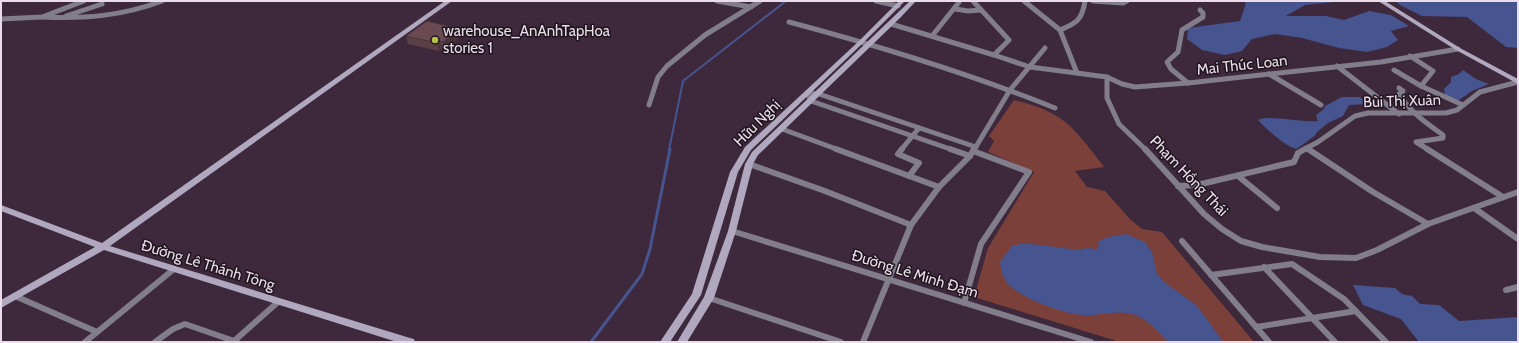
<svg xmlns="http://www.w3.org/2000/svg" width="1519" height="343" viewBox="0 0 1519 343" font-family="Cabin,sans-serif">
<rect width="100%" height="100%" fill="#3e283c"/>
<path fill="#7b4039" d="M1014 100C1065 112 1074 128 1104 167L1075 171 1087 187 1105 191 1130 219 1142 229 1162 232 1254 342H1120L974 297 988 248 1034 172 988 152 994 141 989 136Z"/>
<g fill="#46548f">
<path d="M1241 1H1343L1305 5 1286 16H1326L1344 20 1369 11 1391 15 1409 26 1391 31 1398 40 1387 47 1367 52 1339 48 1302 38 1275 34 1252 39 1242 51 1225 55 1202 50 1187 39 1188 28 1240 21 1246 3Z"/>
<path d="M1395 1H1518V48L1506 47 1467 17 1422 16 1400 5Z"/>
<path d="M1463 70 1476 79 1489 84 1472 91 1459 100H1454L1445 95 1444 89 1451 82V77L1459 74Z"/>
<path d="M1342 97H1360L1368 104 1349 105 1343 116 1328 123 1316 133 1315 136C1309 139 1303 145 1296 149 1285 146 1266 129 1258 120 1270 114 1301 123 1318 121L1316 115 1324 109 1325 106Z"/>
<path d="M1126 234 1145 242 1152 252 1157 274 1164 282 1195 304 1207 319 1223 342H1168C1158 332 1149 320 1135 315 1118 309 1101 316 1084 315 1066 315 1020 298 1008 284 1003 278 1001 270 1000 262L1012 246 1024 243 1079 250 1087 248 1097 249 1099 245 1097 242 1108 237Z"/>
<path d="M1353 285 1395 288 1402 294 1412 296 1420 304 1439 305 1459 321 1518 317V342H1419L1401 319 1363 305Z"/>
</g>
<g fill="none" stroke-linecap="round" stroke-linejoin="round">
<path stroke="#46548f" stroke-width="2" d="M669 150 683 81 786 1"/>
<path stroke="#46548f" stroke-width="3" d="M591 342 642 274 650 249 670 149"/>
<g stroke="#817d8a" stroke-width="5">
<path d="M717 1 751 7"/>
<path d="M876 1 898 6"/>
<path d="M1024 1 1060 30"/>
<path d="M1093 1 1123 3 1127 1"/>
<path d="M955 9 968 11 981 10"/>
<path d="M66 16 102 4"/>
<path d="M42 17C84 19 123 16 162 1"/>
<path d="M1 19 42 17 84 1"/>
<path d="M789 22C879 46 968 73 1055 108"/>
<path d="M891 24 994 55 1009 40 973 1"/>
<path d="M932 36 960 1"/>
<path d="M994 55 1030 67 1107 77 1122 84 1135 87 1188 83 1381 62 1458 49"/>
<path d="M1410 56 1433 71 1421 86 1463 105"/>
<path d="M1337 66 1399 114"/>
<path d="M1394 70 1421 86"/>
<path d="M1077 73 1060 30C1077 23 1082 20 1085 1"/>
<path d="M1269 74 1321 105"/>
<path d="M1107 77V98L1119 124 1146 150"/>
<path d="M1188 83 1171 69 1167 62 1178 52 1182 30 1203 17V13L1200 10"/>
<path d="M1399 88 1403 91 1399 94C1410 112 1426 123 1443 135V138L1416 142 1429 150"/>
<path d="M649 105 658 77 667 66 705 35 760 1"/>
<path d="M782 129 839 150"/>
<path d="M1307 148 1310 150"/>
<path d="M901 150 919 128"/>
<path d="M953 150 811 101 807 93 819 94 976 147"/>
<path d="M974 150 1010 90 1045 48"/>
<path d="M1303 150 1318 142 1355 116 1368 113H1446L1457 110 1480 92 1518 82"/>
</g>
<g stroke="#817d8a" stroke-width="6">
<path d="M836 149 939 187"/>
<path d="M902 149 898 154 919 163 909 176"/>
<path d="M950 149 970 156"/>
<path d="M1145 149 1204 214 1222 229 1241 241 1262 247 1320 257 1356 258 1377 250 1428 224 1518 192"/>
<path d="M1308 149 1373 192 1428 224"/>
<path d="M1427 149 1503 197"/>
<path d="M749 164 825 191 911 225"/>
<path d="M1238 176 1277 208"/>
<path d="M1178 186 1197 185 1294 162 1298 153 1305 149"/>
<path d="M1474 208 1518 239"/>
<path d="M732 231 1091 342"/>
<path d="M1182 241 1269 342"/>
<path d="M1264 267 1335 342"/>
<path d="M1211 275 1292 264 1344 299 1386 342"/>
<path d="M1506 290 1518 287"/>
<path d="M15 296 97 332"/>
<path d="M709 298 841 342"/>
<path d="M964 303 981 244 1029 172 973 151"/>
<path d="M1256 327 1356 311"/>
<path d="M85 342 174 269"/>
<path d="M155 342 173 329 185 324 237 342"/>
<path d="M233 342 278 302"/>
<path d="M863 342 911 225 939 187 970 156 974 149"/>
</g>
<g fill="#afa8be" fill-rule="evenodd">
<path d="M445 1H452L110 246 410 338 414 339 415 342H397L104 250 1 308V300L95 247 1 211V205L102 243Z"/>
<path d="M899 1H905L863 43 751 150 738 172 701 295 670 342H660L692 294 730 172 745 147 859 41Z"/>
<path d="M910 1H916L900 18 758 155 753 164 736 231 714 298 687 342H677L704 297 728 231 745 164 752 152Z"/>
<path d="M1378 1H1385L1460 48 1518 79V84L1456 50Z"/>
</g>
</g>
<path fill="#5b3f47" d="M406 36H462L445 49H442L439 51 408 44Z"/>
<g fill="#4a333a">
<path d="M460 29 462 36 445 49 443 42Z"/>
<path d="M440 41 442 49 439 51 437 43Z"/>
</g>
<path fill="#6a4953" stroke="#4a333a" d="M427 21 460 29 443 42 440 41 437 43 406 36Z"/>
<circle fill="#b7c148" stroke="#1f151e" stroke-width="1.5" cx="435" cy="40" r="4"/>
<g text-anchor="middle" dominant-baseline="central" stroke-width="3" stroke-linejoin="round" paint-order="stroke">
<g font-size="15" fill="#ebdce9" stroke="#1f151e" text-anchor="start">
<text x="443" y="31">warehouse_AnAnhTapHoa<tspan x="443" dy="17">stories 1</tspan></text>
</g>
<g font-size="15" fill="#ebdce9" stroke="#1f151e">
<text transform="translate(1242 65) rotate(-6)">Mai Thúc Loan</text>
<text transform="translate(1402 101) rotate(-2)">Bùi Thị Xuân</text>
<text transform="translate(757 123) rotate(-45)">Hữu Nghị</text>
<text transform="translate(1189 176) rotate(46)">Phạm Hồng Thái</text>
<text transform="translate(208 265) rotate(17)">Đường Lê Thánh Tông</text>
<text transform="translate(915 274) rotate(17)">Đường Lê Minh Đạm</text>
</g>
</g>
<rect width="1519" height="343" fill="none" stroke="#ebdce9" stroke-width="4"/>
</svg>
